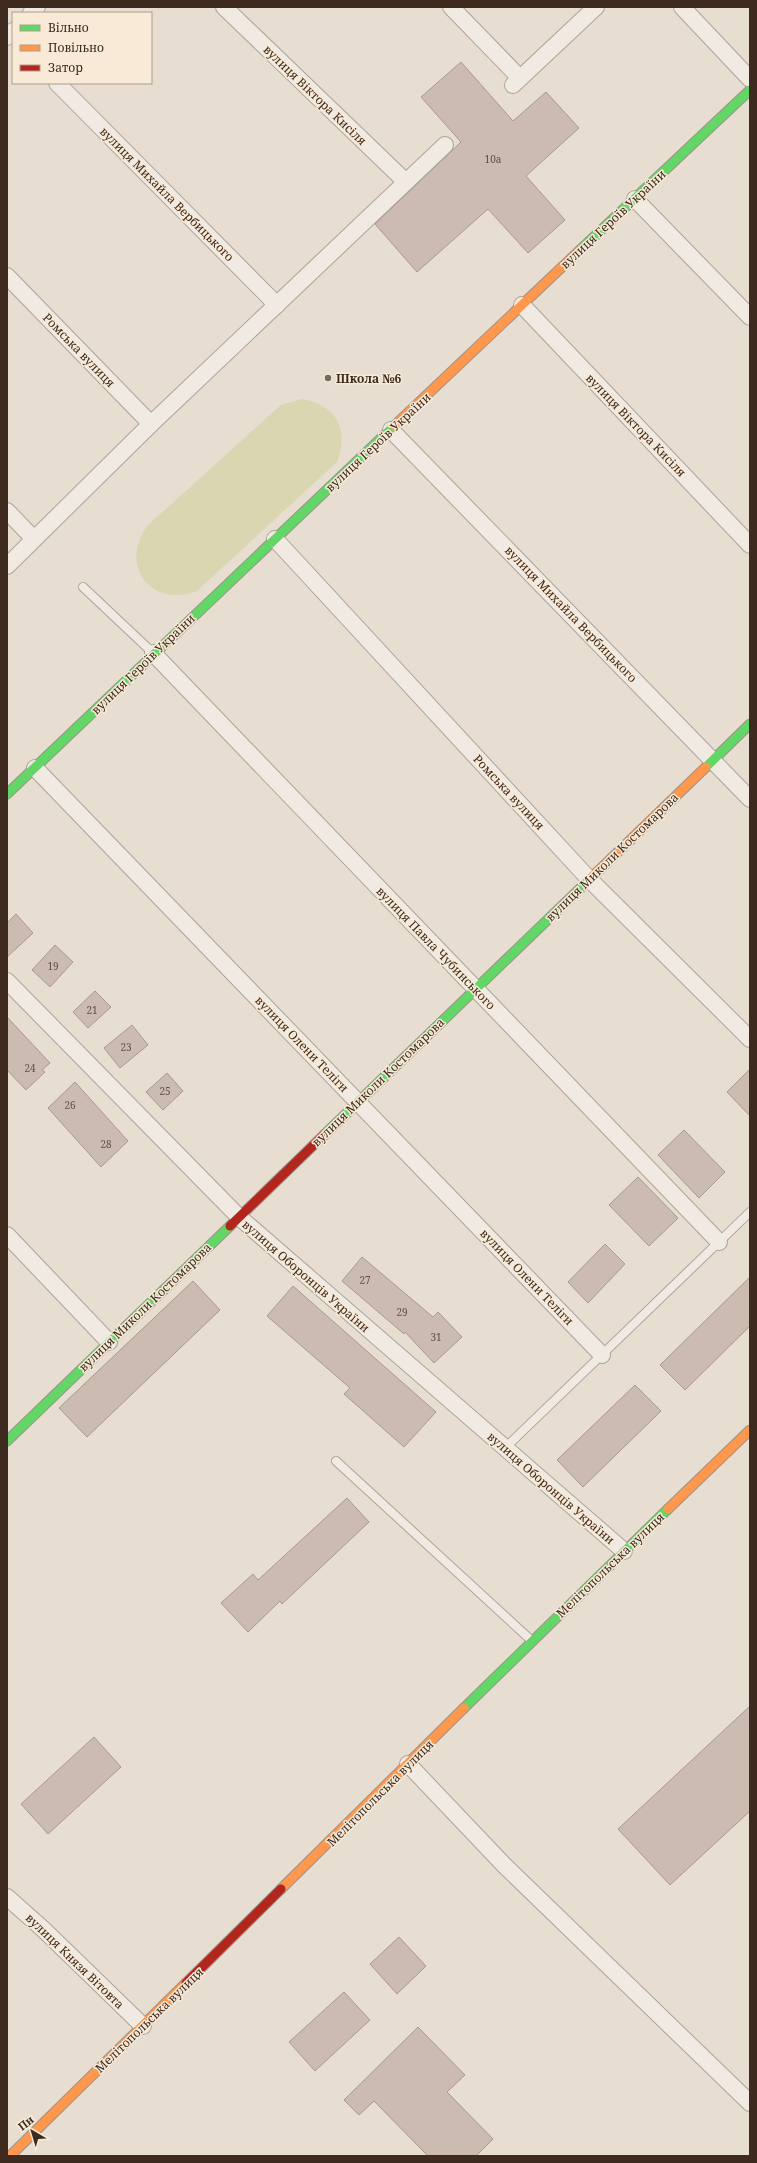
<svg xmlns="http://www.w3.org/2000/svg" width="757" height="2163" viewBox="0 0 757 2163" font-family="'Noto Serif',serif">
<rect width="100%" height="100%" fill="#e7ded1"/>
<path fill="#dad6b2" d="M301 399C336 404 350 430 337 462L197 591C150 609 118 564 148 525L281 405Z"/>
<g fill="#ccbbb1" stroke="#a8998f">
<path d="M461 62 513 121 546 92 579 128 526 176 565 220 528 253 488 209 417 272 375 224 461 142 421 97Z"/>
<path d="M16 914 33 933 7 957V923Z"/>
<path d="M55 945 73 962 50 987 32 970Z"/>
<path d="M95 991 111 1007 88 1028 73 1012Z"/>
<path d="M7 1017 50 1063 42 1070 45 1072 26 1090 7 1070Z"/>
<path d="M132 1025 148 1045 120 1068 104 1048Z"/>
<path d="M750 1069V1116L727 1092Z"/>
<path d="M167 1073 183 1091 163 1110 146 1092Z"/>
<path d="M75 1082 128 1141 101 1167 48 1108Z"/>
<path d="M684 1130 725 1172 699 1198 658 1155Z"/>
<path d="M638 1177 678 1218 649 1246 609 1205Z"/>
<path d="M605 1244 625 1264 588 1303 568 1282Z"/>
<path d="M362 1257 433 1317 438 1312 462 1337 434 1363 405 1332 404 1334 342 1281Z"/>
<path d="M750 1277V1326L685 1390 660 1365Z"/>
<path d="M193 1281 220 1310 87 1437 59 1408Z"/>
<path d="M293 1286 436 1412 404 1447 344 1394 350 1388 267 1316Z"/>
<path d="M635 1385 661 1411 583 1487 557 1460Z"/>
<path d="M347 1498 369 1522 282 1604 280 1601 248 1632 221 1603 253 1574 258 1580Z"/>
<path d="M750 1706V1811L670 1885 618 1829Z"/>
<path d="M94 1737 121 1767 48 1834 21 1804Z"/>
<path d="M399 1937 426 1966 397 1994 370 1964Z"/>
<path d="M344 1992 370 2020 315 2071 289 2042Z"/>
<path d="M418 2027 465 2075 447 2092 493 2139 476 2156H428L374 2101 359 2115 344 2100Z"/>
</g>
<g fill="none" stroke-linecap="round" stroke-linejoin="round">
<g stroke="#ada399" stroke-width="10">
<g id="lane">
<path d="M83 587 153 653"/>
<path d="M505 1448 750 1212"/>
<path d="M336 1461 532 1641"/>
</g>
</g>
<g stroke="#ada399" stroke-width="18">
<g id="street">
<path d="M224 7 406 182"/>
<path d="M451 7 520 78"/>
<path d="M682 7 750 79"/>
<path d="M31 13 37 7"/>
<path d="M7 37 13 31"/>
<path d="M57 83 277 305"/>
<path d="M513 85 596 7"/>
<path d="M635 199 750 317"/>
<path d="M7 276 151 424"/>
<path d="M522 305 750 545"/>
<path d="M391 430 750 799"/>
<path d="M7 511 34 539"/>
<path d="M275 539 589 879 750 1039"/>
<path d="M7 566 151 424 445 145"/>
<path d="M153 653 719 1242"/>
<path d="M35 768 602 1355"/>
<path d="M7 981 239 1217 624 1551"/>
<path d="M7 1235 109 1342"/>
<path d="M408 1764 505 1866 750 2103"/>
<path d="M7 1897 43 1929 143 2026"/>
</g>
</g>
<g stroke="#9d9389" stroke-width="11">
<g id="fast">
<path d="M580 250 750 90"/>
<path d="M706 767 750 724"/>
<path d="M7 794 394 426"/>
<path d="M324 1135 592 877"/>
<path d="M7 1441 230 1226"/>
<path d="M464 1708 668 1509"/>
</g>
</g>
<g stroke="#9d9389" stroke-width="11">
<g id="slow">
<path d="M394 426 580 250"/>
<path d="M592 877 706 767"/>
<path d="M668 1509 750 1430"/>
<path d="M281 1889 464 1708"/>
<path d="M10 2156 186 1983"/>
</g>
</g>
<g stroke="#9d9389" stroke-width="11">
<g id="jam">
<path d="M230 1226 324 1135"/>
<path d="M186 1983 281 1889"/>
</g>
</g>
<use href="#lane" stroke="#f0eae2" stroke-width="8"/>
<use href="#street" stroke="#f0eae2" stroke-width="16"/>
<use href="#fast" stroke="#63d668" stroke-width="9"/>
<use href="#slow" stroke="#ff974d" stroke-width="9"/>
<use href="#jam" stroke="#b3261e" stroke-width="9"/>
</g>
<circle fill="#79695d" stroke="#f8ead7" stroke-width="1.5" cx="328" cy="378" r="4"/>
<g text-anchor="middle" dominant-baseline="central" stroke-width="3" stroke-linejoin="round" paint-order="stroke">
<g font-size="10" fill="#624e44">
<text x="493" y="159">10а</text>
<text x="53" y="966">19</text>
<text x="92" y="1010">21</text>
<text x="126" y="1047">23</text>
<text x="30" y="1068">24</text>
<text x="165" y="1091">25</text>
<text x="70" y="1105">26</text>
<text x="106" y="1144">28</text>
<text x="365" y="1280">27</text>
<text x="402" y="1312">29</text>
<text x="436" y="1337">31</text>
</g>
<g font-size="12" fill="#3e2a1f" stroke="#f8ead7">
<text transform="translate(315 95) rotate(44)">вулиця Віктора Кисіля</text>
<text transform="translate(167 194) rotate(45)">вулиця Михайла Вербицького</text>
<text transform="translate(613 219) rotate(-43)">вулиця Героїв України</text>
<text transform="translate(79 350) rotate(46)">Ромська вулиця</text>
<text transform="translate(636 425) rotate(46)">вулиця Віктора Кисіля</text>
<text transform="translate(378 442) rotate(-43)">вулиця Героїв України</text>
<text transform="translate(571 614) rotate(46)">вулиця Михайла Вербицького</text>
<text transform="translate(143 664) rotate(-44)">вулиця Героїв України</text>
<text transform="translate(509 792) rotate(47)">Ромська вулиця</text>
<text transform="translate(612 857) rotate(-44)">вулиця Миколи Костомарова</text>
<text transform="translate(436 948) rotate(46)">вулиця Павла Чубинського</text>
<text transform="translate(302 1044) rotate(46)">вулиця Олени Теліги</text>
<text transform="translate(378 1082) rotate(-44)">вулиця Миколи Костомарова</text>
<text transform="translate(306 1276) rotate(41)">вулиця Оборонців України</text>
<text transform="translate(527 1277) rotate(46)">вулиця Олени Теліги</text>
<text transform="translate(145 1307) rotate(-44)">вулиця Миколи Костомарова</text>
<text transform="translate(551 1488) rotate(41)">вулиця Оборонців України</text>
<text transform="translate(610 1565) rotate(-44)">Мелітопольська вулиця</text>
<text transform="translate(380 1793) rotate(-45)">Мелітопольська вулиця</text>
<text transform="translate(75 1961) rotate(44)">вулиця Князя Вітовта</text>
<text transform="translate(149 2020) rotate(-44)">Мелітопольська вулиця</text>
</g>
<g font-size="12" font-weight="bold" fill="#3e2a1f" stroke="#f8ead7" text-anchor="start">
<text x="336" y="378">Школа №6</text>
</g>
</g>
<rect width="757" height="2163" fill="none" stroke="#3e2a1f" stroke-width="16"/>
<rect x="12" y="12" width="140" height="72" fill="#f8ead7" stroke="#ae9d8d"/>
<rect x="20" y="25" width="20" height="6" fill="#63d668" stroke="#ae9d8d"/>
<text x="48" y="32" font-size="12" fill="#3e2a1f">Вільно</text>
<rect x="20" y="45" width="20" height="6" fill="#ff974d" stroke="#ae9d8d"/>
<text x="48" y="52" font-size="12" fill="#3e2a1f">Повільно</text>
<rect x="20" y="65" width="20" height="6" fill="#b3261e" stroke="#ae9d8d"/>
<text x="48" y="72" font-size="12" fill="#3e2a1f">Затор</text>
<g transform="translate(32 2131) rotate(322)" stroke="#f8ead7" stroke-width="3" paint-order="stroke">
<path d="M0-3L7 15L0 10L-7 15Z" fill="#3e2a1f"/>
<text y="-6" font-size="11" font-weight="bold" text-anchor="middle" fill="#3e2a1f">Пн</text>
</g>
</svg>
